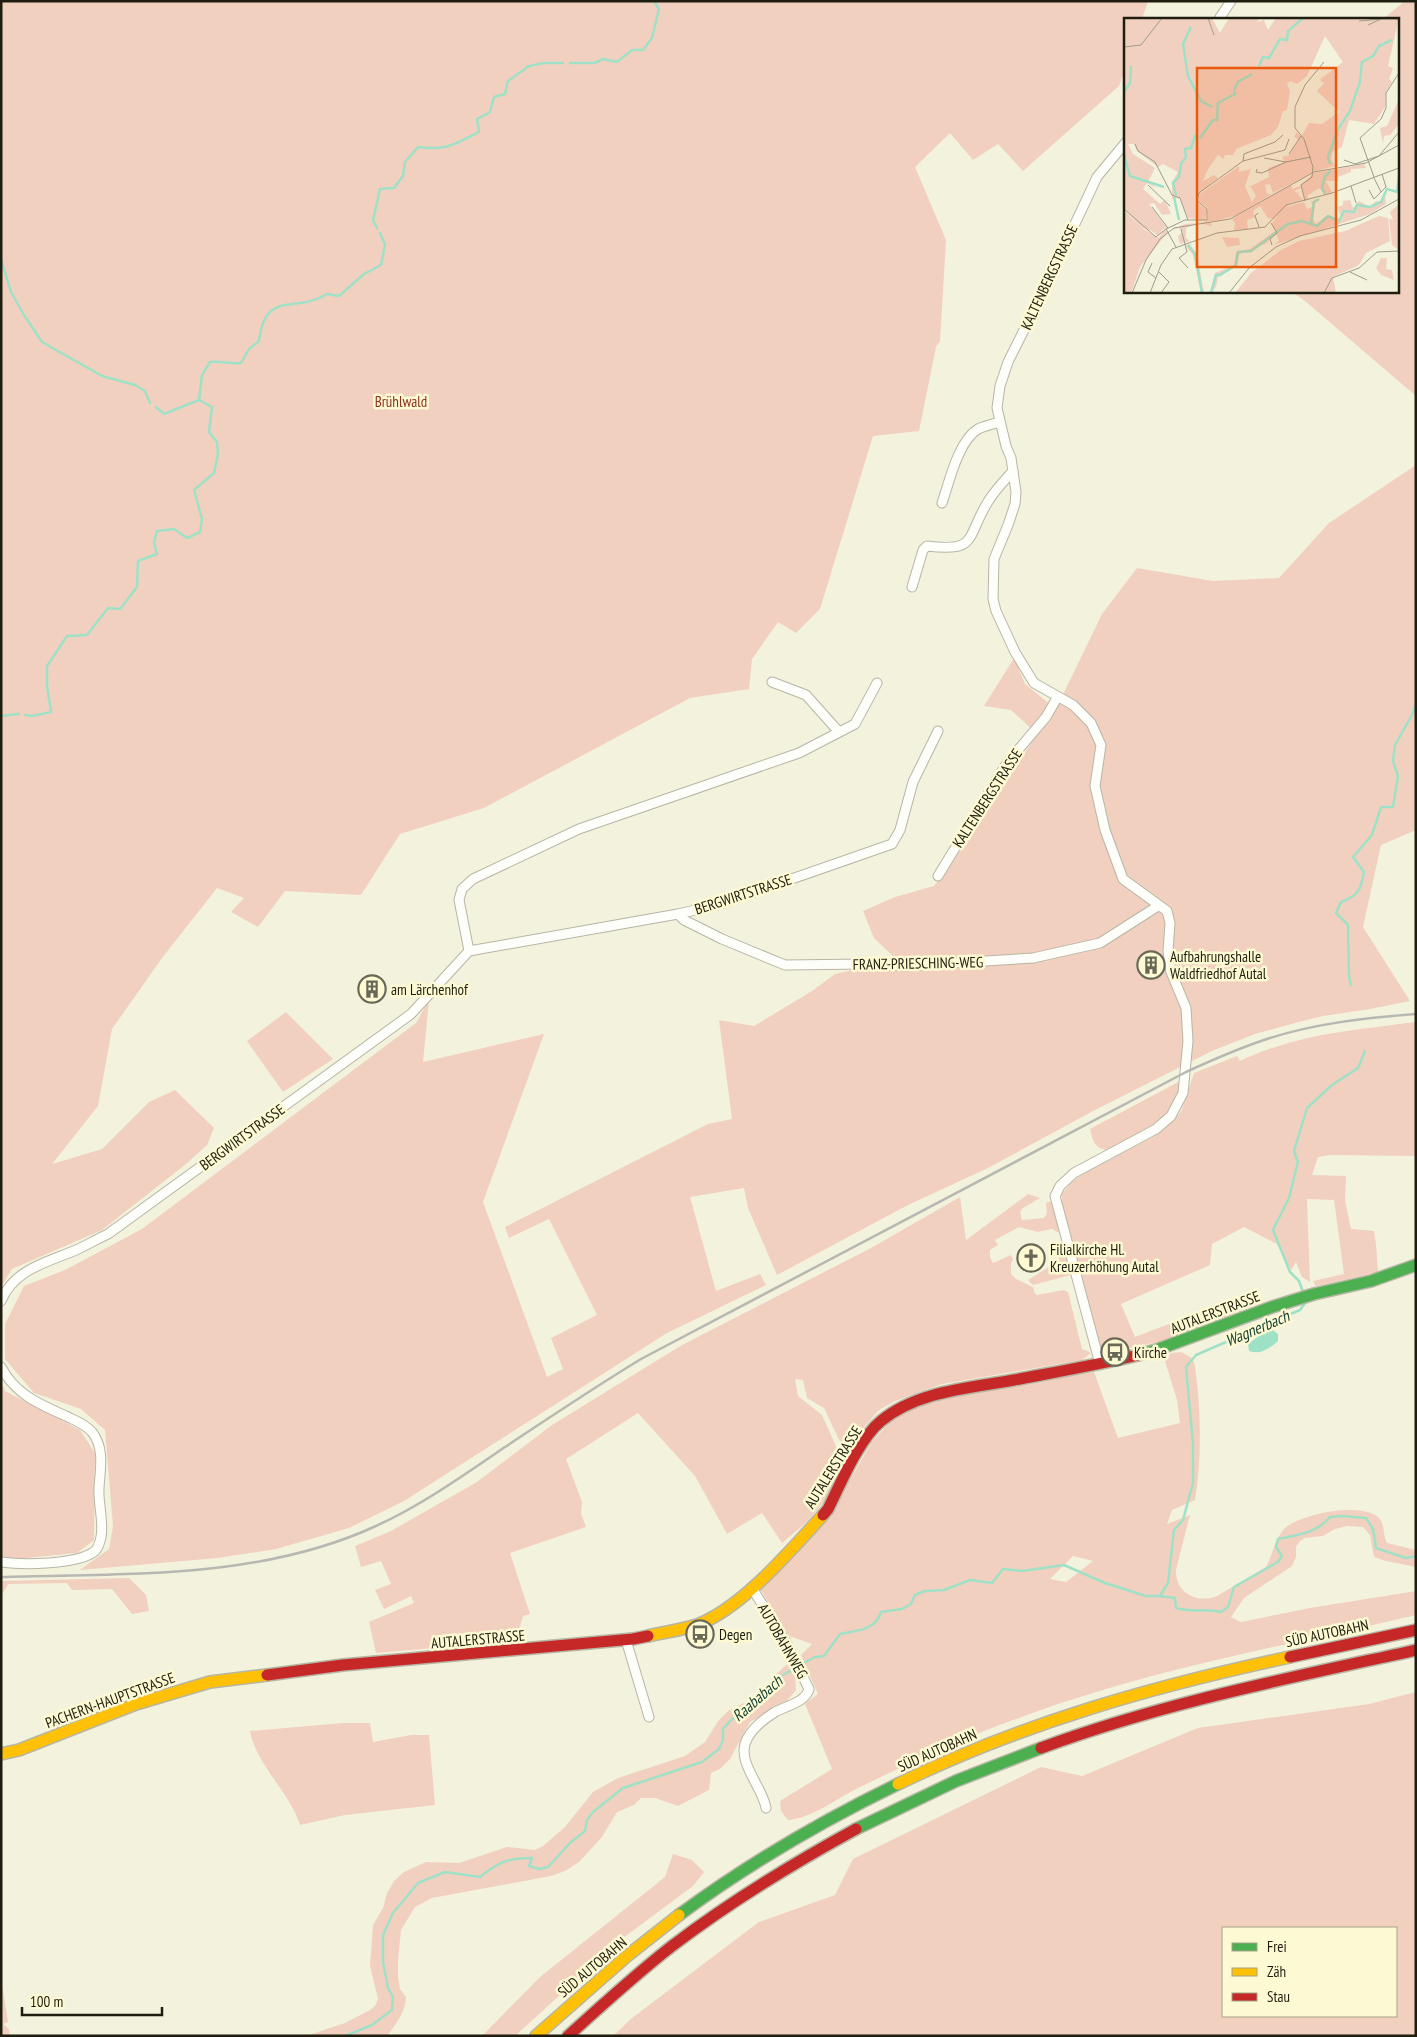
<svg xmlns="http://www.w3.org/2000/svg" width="1417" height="2037" viewBox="0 0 1417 2037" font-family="'PT Sans Narrow',sans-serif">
<rect width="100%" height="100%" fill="#f3f2dd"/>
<g fill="#f2d0bf" fill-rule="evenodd">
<path d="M1 1H1148L1142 19H1126V67L1119 86 1023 171 998 144 973 160 950 133 915 167 946 240 940 341 936 347 919 431 873 436 820 609 796 633 778 622 752 659 749 689 690 698 484 808 400 834 361 895 285 891 258 927 231 912 244 898 217 888 162 958 112 1029 98 1106 52 1164 102 1149 149 1102 175 1090 214 1128 207 1145 186 1164 102 1230 12 1269 1 1287Z"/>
<path d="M1405 1H1416V396L1305 301 1291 291H1398V19H1383Z"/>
<path d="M1416 465V830L1381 845 1363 927 1410 1001 1370 1009 1323 1016 1295 1023 1255 1034 1212 1051 1093 1111 988 1168 908 1205 777 1275 748 1208 744 1188 690 1197 716 1291 760 1274 766 1285 667 1333 404 1501 349 1528 276 1549 218 1558 80 1570 109 1549 113 1526 105 1430 81 1409 34 1393 5 1359V1324L24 1286 65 1270 142 1229 416 1023 429 1000 423 1062 544 1034 483 1202 547 1377 563 1369 551 1338 597 1315 549 1219 509 1238 505 1227 708 1124 732 1119 719 1020 754 1026 812 991 835 974 897 960 874 938 863 911 895 897 934 886 952 863 1037 734 1011 710 984 706 1014 658 1025 684 1056 709 1102 614 1137 568 1213 581 1279 578 1329 523Z"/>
<path d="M286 1012 333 1059 283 1092 247 1041Z"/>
<path d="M1416 1022V1156L1331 1155 1318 1157 1312 1175 1346 1176 1345 1200 1351 1229 1374 1231 1376 1244 1378 1272 1316 1286 1313 1281 1344 1274 1334 1200 1307 1199 1310 1282 1302 1277 1296 1262 1291 1270 1277 1244 1244 1227 1212 1244 1210 1265 1121 1304 1135 1337 1232 1300 1242 1312 1168 1340 1104 1353 1099 1345 1062 1202V1194L1072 1182 1084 1173 1155 1136 1181 1112 1194 1073 1237 1056 1240 1061C1296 1034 1355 1030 1416 1022Z"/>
<path d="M1182 1080C1180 1087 1171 1108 1168 1113 1154 1131 1126 1139 1107 1150 1094 1148 1093 1141 1090 1129Z"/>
<path d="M1028 1194 1040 1198 1023 1208 1020 1212 1022 1220 1044 1218 1047 1213 1046 1203 1052 1201 1060 1231 1057 1232 1052 1229 1038 1232 1019 1227 995 1240 998 1245 990 1250V1257L993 1263 1011 1255 1013 1259 1011 1263V1274L1016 1279 1033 1287 1035 1294 1037 1295 1064 1290 1068 1292 1082 1349 1090 1352V1354L1082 1360 942 1384 895 1401 879 1410 864 1427 851 1449 842 1446 824 1408 807 1398 803 1380 795 1379 798 1396 822 1415 844 1464 826 1499 807 1522 782 1543 762 1513 727 1534 695 1476 638 1413 566 1459 582 1502 581 1514 586 1527 510 1553 530 1614 523 1616 516 1641 376 1653 369 1622 414 1603 411 1596 384 1609 375 1590 391 1584 381 1561 361 1567 355 1546 391 1531 477 1482 552 1425 682 1345 871 1248 960 1197 966 1240Z"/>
<path d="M1062 1248 1065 1250 1071 1275 1033 1285 1028 1280 1060 1260 1056 1254 1058 1250Z"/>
<path d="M1181 1352 1192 1358 1195 1366C1201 1408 1202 1458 1195 1500L1172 1510 1167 1524 1190 1515 1176 1570C1175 1593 1197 1604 1217 1596L1266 1567C1273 1554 1274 1541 1284 1529 1299 1514 1362 1501 1379 1518 1385 1525 1383 1536 1387 1543L1416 1550V1567L1386 1561 1374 1557 1370 1535 1363 1527 1347 1526 1335 1529 1323 1536 1305 1538 1300 1541 1296 1547V1557L1292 1566 1244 1598 1231 1617 1241 1622 1310 1608 1416 1591V1615C1285 1646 1153 1669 1027 1715 969 1735 914 1761 860 1787 837 1798 813 1818 788 1820L781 1811 780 1801 832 1769 805 1704 818 1694 801 1655 812 1644 789 1636 759 1587 838 1497 853 1475 871 1443 893 1419 914 1407 941 1398 1094 1372 1118 1438 1180 1423 1177 1400 1165 1361 1171 1353ZM1073 1556 1093 1561 1066 1582 1050 1579Z"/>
<path d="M1 1381 5 1391 80 1430 95 1453 94 1540 77 1553 16 1559 1 1557Z"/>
<path d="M129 1578 146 1595 149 1611 132 1614 112 1589 72 1590 67 1583 8 1584 1 1596V1581Z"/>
<path d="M786 1665H791L795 1675 796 1690 785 1703 750 1722 730 1759 720 1769 711 1773 709 1790 678 1806 655 1798H641L634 1805 617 1812 602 1837 579 1862 565 1871 551 1876 432 1898 415 1907 401 1930 398 1960V1977L400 1989 406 1997C405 2013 396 2024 387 2036H306L345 2023 370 2010 375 2006 378 1999 370 1966 373 1925 383 1908 387 1893 394 1881 404 1872 426 1862 459 1863 507 1847 535 1850 543 1846 565 1827 593 1792 618 1778 685 1756 705 1742 719 1720 728 1711 754 1698 765 1689 771 1679Z"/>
<path d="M1416 1692V2036H613L632 2018 759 1922 835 1895 853 1859 1041 1767 1082 1776 1198 1728 1369 1704ZM1223 1928H1396V2016H1223Z"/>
<path d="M343 1723H370L373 1742 411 1735H429L435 1805 345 1815 300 1825C289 1791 257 1766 250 1731Z"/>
<path d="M673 1854 692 1860 704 1872 693 1886 619 1941 515 2036H482L540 1977 665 1877Z"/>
<path d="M1 1978 8 2022 3 2024 9 2029 10 2036H1Z"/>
</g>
<path fill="#9fe1c7" d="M1273 1330 1278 1334V1341C1269 1349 1260 1355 1249 1351L1248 1344 1260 1335Z"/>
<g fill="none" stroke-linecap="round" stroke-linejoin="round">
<g stroke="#9fe1c7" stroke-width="2.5">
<path d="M570 63H594L603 59 617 62 632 50H643L652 38 659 9 654 1"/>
<path d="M377 228 373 220 380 189 394 188 403 176 405 162 418 147C447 151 455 144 479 132L477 119 490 112 494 97 505 94 508 81 529 66 544 63H563"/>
<path d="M1 259 11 292 24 315 42 342 102 376 135 385 145 391 150 403"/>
<path d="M156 407 164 414 199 400"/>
<path d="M25 715 32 716 51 712 47 686V666L67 636 87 635 108 608 120 609 137 587 138 561 157 554 154 543 157 531 174 529 187 538 200 532 202 519 194 490 214 473 218 454 217 442 209 432 212 407 199 400 202 375 210 362C221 361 230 364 241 363L249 349 259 341C265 289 295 314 327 294L339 296 364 274 381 265 385 245 380 233"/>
<path d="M1 716 19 714"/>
<path d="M1351 985 1349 976 1348 925 1336 913 1341 902C1358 896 1361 890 1364 872L1353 857 1372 835 1381 807H1393L1398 776 1393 761 1395 745 1412 715 1416 704"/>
<path d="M1303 1292 1299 1281 1290 1272 1273 1230 1289 1198 1298 1162 1294 1151 1307 1108 1332 1085 1358 1068 1365 1051"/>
<path d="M1160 1596 1168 1583 1174 1530 1183 1520 1193 1483V1444L1186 1367 1196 1355 1300 1310 1306 1302"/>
<path d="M800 1665 815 1657 824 1656 840 1634C858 1630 875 1631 881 1612L902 1609 911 1604 915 1595 925 1591 944 1590 970 1580 992 1583 1003 1569 1022 1571 1064 1565 1105 1583 1146 1596H1160L1175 1598 1176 1608C1191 1613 1206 1608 1221 1612L1228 1607 1234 1587 1278 1562 1282 1556 1276 1547 1278 1539C1297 1535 1317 1533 1330 1517L1342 1516 1366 1518 1373 1529 1376 1548 1406 1558 1416 1556"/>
<path d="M345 2036 372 2025 392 2010 393 1997 388 1988 383 1962V1935L393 1913 418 1883 445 1872 480 1877C499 1862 507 1858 532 1858L529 1866 539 1869 548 1867 570 1843 585 1831 587 1820 593 1812 623 1788 702 1762 719 1749 723 1740V1729L731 1720 767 1693 779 1677 796 1668"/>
</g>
<g stroke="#b7b6a5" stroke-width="11">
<g id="street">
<path d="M1219 19 1231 1"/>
<path d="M942 503C949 483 958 441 978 429 984 426 993 424 1000 422"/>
<path d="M912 587 923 550 927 546C976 552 966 540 986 505 993 492 1003 482 1013 471"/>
<path d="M772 682 806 695 839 732"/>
<path d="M938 876 1007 763 1046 717 1057 698"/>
<path d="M678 914 684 920 722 939 785 965 865 964 906 966 1033 958 1100 943 1158 906"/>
<path d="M469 951 459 900 462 889 473 879 579 829 799 753 855 724 877 683"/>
<path d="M1 1301C14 1269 48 1262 76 1250 87 1245 97 1239 108 1234L411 1014 469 951 678 914 717 905 892 844 900 830 913 782 938 731"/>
<path d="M1100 1364 1055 1196 1060 1186 1074 1173 1156 1129 1171 1116 1183 1093 1188 1041 1186 1008 1171 972 1168 951 1170 923 1167 911 1123 879 1105 830 1095 786 1101 745 1091 723 1073 705 1034 683 1015 652 996 611 993 599 994 559 1008 525 1015 504 1016 492 1011 458 1006 446 997 408 1000 386 1008 362 1043 292 1097 177 1126 142"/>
<path d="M1 1367C15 1394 39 1404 66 1416 76 1421 85 1424 92 1432 105 1448 100 1470 99 1488 98 1504 104 1522 101 1537 100 1542 98 1548 95 1551 78 1565 22 1565 1 1562"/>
<path d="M752 1588 786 1642 809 1689C806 1702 786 1706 775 1712 764 1719 753 1727 747 1739 735 1761 763 1787 766 1808"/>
<path d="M626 1640 649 1717"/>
</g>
</g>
<g stroke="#b7b6a5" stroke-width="14">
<g id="fast">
<path d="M1138 1355 1156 1350 1272 1307 1314 1294 1371 1281 1416 1265"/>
<path d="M856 1829 956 1781 1041 1748"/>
<path d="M679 1915C748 1864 822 1821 898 1784"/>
</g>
</g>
<g stroke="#b7b6a5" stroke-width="14">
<g id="slow">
<path d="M648 1636C664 1632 682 1630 697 1625 742 1608 790 1551 823 1515"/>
<path d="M1 1754 19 1750 136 1704 210 1682 267 1675"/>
<path d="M898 1784C1023 1723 1154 1686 1290 1657"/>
<path d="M536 2036 627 1956 679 1915"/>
</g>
</g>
<g stroke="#b7b6a5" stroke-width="14">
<g id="jam">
<path d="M823 1515 828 1509C841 1483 859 1439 881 1421 917 1391 970 1388 1014 1380 1056 1372 1097 1365 1138 1355"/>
<path d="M1290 1657 1416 1630"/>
<path d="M267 1675 343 1665 633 1639 648 1636"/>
<path d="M1041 1748C1162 1703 1290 1678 1416 1650"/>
<path d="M568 2036C602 2005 636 1974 672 1946 730 1902 792 1864 856 1829"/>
</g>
</g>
<use href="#street" stroke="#fdfdfa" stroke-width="9"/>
<use href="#fast" stroke="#4caf50" stroke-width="11"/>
<use href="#slow" stroke="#ffc107" stroke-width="11"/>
<use href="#jam" stroke="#c62828" stroke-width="11"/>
<path stroke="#b8b8b3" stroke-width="2.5" d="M1 1577C127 1573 259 1580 376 1526 422 1505 464 1475 505 1447 550 1417 595 1387 641 1359L1186 1072C1210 1061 1235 1050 1261 1041 1310 1024 1363 1018 1416 1014"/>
</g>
<defs>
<g id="building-ring" transform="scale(1.4375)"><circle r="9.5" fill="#fdfad3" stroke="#696857" stroke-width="1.5"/><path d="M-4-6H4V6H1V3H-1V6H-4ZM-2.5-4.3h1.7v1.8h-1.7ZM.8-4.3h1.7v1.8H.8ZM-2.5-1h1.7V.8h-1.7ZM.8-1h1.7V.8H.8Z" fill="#696857"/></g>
<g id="church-ring" transform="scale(1.4375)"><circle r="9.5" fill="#fdfad3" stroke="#696857" stroke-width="1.5"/><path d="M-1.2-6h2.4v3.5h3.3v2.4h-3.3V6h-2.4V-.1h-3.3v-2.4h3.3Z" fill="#696857"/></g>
<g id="bus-ring" transform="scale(1.4375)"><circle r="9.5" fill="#fdfad3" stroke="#696857" stroke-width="1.5"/><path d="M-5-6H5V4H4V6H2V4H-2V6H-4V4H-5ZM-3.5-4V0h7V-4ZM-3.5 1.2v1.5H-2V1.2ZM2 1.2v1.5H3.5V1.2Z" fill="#696857"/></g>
</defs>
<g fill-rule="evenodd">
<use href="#building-ring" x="1151" y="965"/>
<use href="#building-ring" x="372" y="989"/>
<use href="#church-ring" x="1031" y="1258"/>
<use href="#bus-ring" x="1115" y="1352"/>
<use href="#bus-ring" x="700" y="1634"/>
</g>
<g text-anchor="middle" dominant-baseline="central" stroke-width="5" stroke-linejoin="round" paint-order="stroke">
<g font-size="15" fill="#1f1d0f" stroke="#fdfad3">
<text transform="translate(1049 277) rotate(-65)">KALTENBERGSTRASSE</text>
<text transform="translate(987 798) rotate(-57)">KALTENBERGSTRASSE</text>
<text transform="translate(743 894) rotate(-18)">BERGWIRTSTRASSE</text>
<text transform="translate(918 963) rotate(-1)">FRANZ-PRIESCHING-WEG</text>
<text transform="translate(242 1137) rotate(-36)">BERGWIRTSTRASSE</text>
<text transform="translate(1215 1312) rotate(-21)">AUTALERSTRASSE</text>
<text transform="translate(833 1467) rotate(-58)">AUTALERSTRASSE</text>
<text transform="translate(1327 1633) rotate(-12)">SÜD AUTOBAHN</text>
<text transform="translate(478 1639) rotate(-5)">AUTALERSTRASSE</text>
<text transform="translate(783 1641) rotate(60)">AUTOBAHNWEG</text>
<text transform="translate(110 1700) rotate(-20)">PACHERN-HAUPTSTRASSE</text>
<text transform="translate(937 1750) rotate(-24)">SÜD AUTOBAHN</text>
<text transform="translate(592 1967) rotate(-40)">SÜD AUTOBAHN</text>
</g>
<g font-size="15" fill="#8d301d" stroke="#fdfad3">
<text x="401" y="401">Brühlwald</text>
</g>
<g font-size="15" fill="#1f1d0f" stroke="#fdfad3" text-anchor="start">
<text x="1170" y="956">Aufbahrungshalle<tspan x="1170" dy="17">Waldfriedhof Autal</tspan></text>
<text x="391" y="989">am Lärchenhof</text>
<text x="1050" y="1249">Filialkirche Hl.<tspan x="1050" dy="17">Kreuzerhöhung Autal</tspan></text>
<text x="1134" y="1352">Kirche</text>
<text x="719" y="1634">Degen</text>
</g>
<g font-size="16" font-style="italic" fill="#133f33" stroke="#fdfad3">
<text transform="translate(1257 1328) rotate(-23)">Wagnerbach</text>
<text transform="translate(757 1698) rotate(-41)">Raababach</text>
</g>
</g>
<g transform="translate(1124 18)">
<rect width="275" height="275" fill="#f3f2dd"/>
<path d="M0 0H37L33 6 39 0H88L96 15 105 0H136L133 4 140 2 144 12 152 0H275L264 48 269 50 265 61 268 64 262 74 261 89 250 106 225 102 218 129 209 133 207 141 211 148 192 153 149 175 146 166 141 167 143 176H148L113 197 95 202 81 204 84 201V190L74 183 76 176 115 148V154L127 151 121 168 128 184 132 178 127 169 123 170 145 159 144 150 161 144 158 139 165 137 175 122 170 119 173 114 177 119 185 105 198 106 215 94 193 73 200 65 196 62 198 60 219 44 201 18 183 58 173 66 166 63 163 66 166 73 163 92 159 93 154 109 147 117 112 131 109 137H101L99 141 94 137 84 151 79 163 90 157 94 160 73 177 74 186 83 192 81 202 64 200 56 180 48 181V164L54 154 39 146 34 149 13 133 10 126H4L9 136 31 150 24 164 35 171 23 165 19 171 36 186 41 182 47 196 38 197 30 185 25 186 43 210 39 211 34 218 28 213 16 209 35 220 40 212 44 214 16 249 7 275H0V192L16 208 0 190ZM275 81V106L266 117 260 118 259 126 256 110 263 108ZM240 146 242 150 227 151V154L214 159V163H202L208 174 202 176 195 170 183 178 185 181 195 178 181 182 177 167 190 155ZM167 167 168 171 176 168 177 170 170 173 174 175 177 172 174 176 179 182 166 185 150 201 144 200 136 188 129 193 131 199 123 202 124 211 110 212 111 205 108 201ZM261 177 262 186 246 196 150 227 155 223 148 205 161 189 180 184 183 191 189 189 187 183H190L188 199 192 206 203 198 217 201 214 189 219 187V183L226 182 229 190 235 183 246 189 252 183 257 184ZM275 186V232L268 227 265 201 269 202 266 194ZM255 198 264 200 266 223 242 235 235 247 209 259 212 275H111L127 255 157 232 175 223 221 213ZM86 204 88 208 74 205 62 210V220L66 223 56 226 54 218 59 214 55 210 47 212 61 206 72 205ZM151 213 143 225 114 237 112 248 94 259 92 269 86 275 91 255 110 247 112 234 126 231ZM98 219 115 220 116 227 103 229ZM66 226 73 237 80 275H77L69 237 63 230 62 227ZM257 240H263L262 251 268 252 270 262 257 257 252 250Z" fill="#f2d0bf"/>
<path fill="none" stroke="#9fe1c7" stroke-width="2.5" d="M67 9 59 26 64 58 77 83 88 89M135 48 139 39 145 40 156 21 163 22 164 13 179 0M110 72 114 64 128 56M0 74 6 65 7 48M76 120 89 102H93L94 85 111 76 110 73M0 137 6 158 40 169M206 146 204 139 214 111 226 93 236 64 238 44 249 38 255 28 268 22M201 176 198 170 201 158 207 153M52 177 49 165 55 159 57 146 62 139 61 131 67 130 71 118 75 120M50 179 55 202M187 206 190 184 195 181M64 227 71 236 78 275M87 275 92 257H96L112 247 114 234 127 233 164 206 178 203 193 208 204 198 215 203 220 193 230 194 233 187 246 189 257 184 263 171 273 174 275 159"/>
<path fill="none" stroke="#9e9d8b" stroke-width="1" d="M84 0 90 17M235 3 257 1M244 7 257 1H275M0 29 17 27 38 0M11 126 14 133 31 144 48 177 56 180 64 202M165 136 177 118M140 140 162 144 187 139M220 142 231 146 255 138 275 114M119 143 120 136 151 124 159 117M133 151 132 154 138 155 162 144M250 159 236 120 257 101 262 90V75L275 55M250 160 257 174M24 167 46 188M227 168 232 185M245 172 250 181 262 169 258 156M181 183 177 167 188 159 189 149 180 121 171 110V89L181 67 200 44M28 189 44 210M0 191 32 219 42 211 52 229M134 195 131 198 135 209M147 205 153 215 146 221 148 227M42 211 61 202H83V191L73 183 75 175 119 143 161 132 165 121M57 211 63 234 55 240 64 250M28 245 24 254 32 260M35 254 45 264 37 275M226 254 243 262M8 275 22 242 36 221 50 210 106 201 190 154 242 145 275 127M26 275 37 247 48 231 93 215 141 209 162 187 208 175 275 150M105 275 125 250 152 229 176 218 237 202 275 181M200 275 208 260 235 250 253 234 275 233"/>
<path fill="#e8590c" fill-opacity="0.15" stroke="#e8590c" stroke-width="2.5" d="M73 50H212V249H73Z"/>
<rect width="275" height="275" fill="none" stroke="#1f1d0f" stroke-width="2.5"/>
</g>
<rect width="1417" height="2037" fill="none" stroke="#1f1d0f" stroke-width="5"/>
<rect x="1222" y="1927" width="175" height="90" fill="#fdfad3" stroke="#a4a285"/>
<rect x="1232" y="1943" width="25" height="8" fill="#4caf50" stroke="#a4a285"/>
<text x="1267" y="1952" font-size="15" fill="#1f1d0f">Frei</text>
<rect x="1232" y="1968" width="25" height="8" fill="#ffc107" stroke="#a4a285"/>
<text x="1267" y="1977" font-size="15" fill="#1f1d0f">Zäh</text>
<rect x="1232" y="1993" width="25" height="8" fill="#c62828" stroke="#a4a285"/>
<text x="1267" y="2002" font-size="15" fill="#1f1d0f">Stau</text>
<path d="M22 2007v8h140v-8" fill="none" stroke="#1f1d0f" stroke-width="2.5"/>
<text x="30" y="2007" font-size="15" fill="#1f1d0f" stroke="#fdfad3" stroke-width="4" paint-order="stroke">100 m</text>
</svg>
